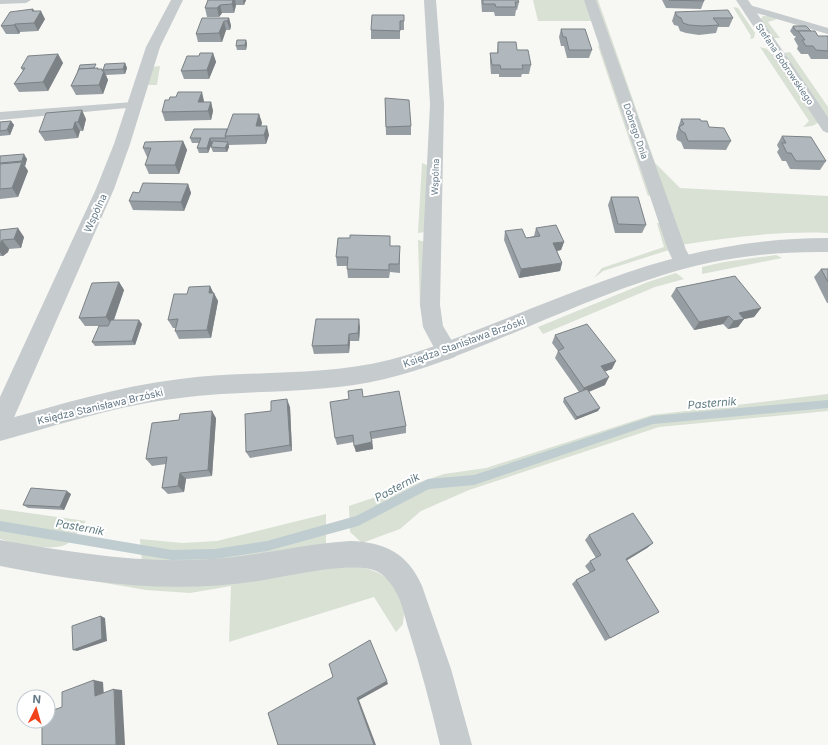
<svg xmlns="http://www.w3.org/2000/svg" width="828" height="745" viewBox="0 0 828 745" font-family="Inter,sans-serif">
<rect width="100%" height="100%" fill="#f7f7f4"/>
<g fill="#d9e0d4">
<path d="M533 0H587L594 21H538Z"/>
<path d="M594 0H598L655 163 680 188 828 196V233C779 231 730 237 681 245Z"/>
<path d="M733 7 738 8 755 33 754 38 750 39 751 36Z"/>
<path d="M763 16H769L828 33V34L777 19 768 22 780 38H772L760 20Z"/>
<path d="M598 46H602L652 194 648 196Z"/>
<path d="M760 47 767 49 773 55 818 123 812 126 803 127 809 121Z"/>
<path d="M790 52 828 107V117L783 53Z"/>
<path d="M160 66 157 85H147L152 67Z"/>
<path d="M422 163 429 166 426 232 418 233Z"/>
<path d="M657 223H661L669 250 603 271 594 278 602 268 664 247Z"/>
<path d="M418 240 425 242 422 305 420 307Z"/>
<path d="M776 255 782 258 702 274V267L724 262Z"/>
<path d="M676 273 684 279 655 287 543 334 538 327 648 282Z"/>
<path d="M828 394V411L659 427 469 490 421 511 400 529 362 543 350 532 349 506 444 474 486 468 652 415Z"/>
<path d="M0 509 86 521C81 527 74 540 67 544 53 552 15 544 0 539Z"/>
<path d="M326 514V545L239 562 142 563 140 539 182 543 217 541Z"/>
<path d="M0 561 349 565 368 569 379 573 393 583 402 600 404 614 403 624 396 632 374 597 229 642 231 586 190 593 146 590 0 565Z"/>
</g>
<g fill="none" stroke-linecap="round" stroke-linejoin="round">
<path fill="#bfccd0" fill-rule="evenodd" d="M828 400V408L653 424 474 485 429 489 358 526 267 551 215 559 172 560 0 531V521L172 550 215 549 267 541 356 516 428 479 474 475 653 416Z"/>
<g fill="#c6cbcd" fill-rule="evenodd">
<path d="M0 0H31L26 3 0 4Z"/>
<path d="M746 4 828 28V34L743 9 741 7Z"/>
<path d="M133 102 137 103 139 105 137 107 0 120V112Z"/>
</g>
<g fill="#c6cbcd" fill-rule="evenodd">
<path d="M171 0H183L160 47 130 144 114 189 12 422 8 429 0 432V397L96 189 114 144 146 47Z"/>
<path d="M424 0H436L444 104 440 305 443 326 458 351 455 357 447 360 439 357 423 327 420 305 430 104Z"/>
<path d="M584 0H596L686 250 693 262 690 267 683 269 676 267 668 250Z"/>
<path d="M736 0H748L828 117V133L823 131Z"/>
<path d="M0 540C70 552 140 564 211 559 258 556 303 544 350 541 384 542 408 553 422 586L451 669 472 745H440C431 707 421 669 409 631 405 619 403 605 397 594 393 586 387 578 380 573 358 559 290 576 264 580 173 595 89 583 0 566Z"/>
</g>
<path fill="#c6cbcd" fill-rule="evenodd" d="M828 238V252C772 251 716 258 663 275 605 293 550 318 494 341 459 355 423 370 385 379 317 395 248 389 180 398 118 405 59 425 0 441V421C59 405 119 386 180 379 249 370 320 377 389 360 421 352 451 340 482 328 523 312 564 295 606 280 678 253 751 238 828 238Z"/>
</g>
<g fill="#979ea3">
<path d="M208 0H246L244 5H236L234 13H222L219 17H207L205 8Z"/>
<path d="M481 0H518L519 2 517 10H516L515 16H495L494 12H482Z"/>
<path d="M662 0H704V1L701 9 666 8Z"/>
<path d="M33 9 34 11 45 19 38 31 20 32 19 34H6L1 26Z"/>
<path d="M675 12 733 18 729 27H718L716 33 699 35 686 33 680 31 678 26 674 25 672 21Z"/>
<path d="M404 15V30H400V39H371V30Z"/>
<path d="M229 18 231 26 230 30H226L222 42H198L196 34Z"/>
<path d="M793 26 811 31 818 36H828V59H811L808 54H801L797 49 798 46 794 39 796 36H794L790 31Z"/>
<path d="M561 29 592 50 589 58H567L564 46H561L559 37Z"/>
<path d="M246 40 247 44 246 50H237L236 46Z"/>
<path d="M498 42 517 50 531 65 529 74H522L521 77H499V74H491L490 62V53H497Z"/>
<path d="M213 53 216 62 209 79H184L181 71 199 56Z"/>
<path d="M58 54 63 63 48 91 19 92 14 84 23 71 21 68Z"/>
<path d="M125 63 127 68 125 74 106 75 108 80 103 94 76 95 71 86 78 71 97 68 99 69H102L103 71V70Z"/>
<path d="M385 98 411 126V135H386Z"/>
<path d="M204 101V102H211L213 111 211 120 165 121 162 112Z"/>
<path d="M259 114 262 123 261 126 269 135 266 144 229 145V147L227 152H213L211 147 213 143H212L208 153H199L197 148 199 143H192L190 138 227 129Z"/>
<path d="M86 119 83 131H80L78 138 45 141 39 132Z"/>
<path d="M681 119 701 121 709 127 731 141 726 150 684 149 681 142 677 140 676 136 678 129V128Z"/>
<path d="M11 121 14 125 10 135 0 136V122Z"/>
<path d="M782 136 826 161 820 170 790 169 786 161H782L777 152 779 149 777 145Z"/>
<path d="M183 141 187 150 179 174H149L145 165 148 157H147L143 148Z"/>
<path d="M0 156 27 159 25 166 28 171 18 197 0 199Z"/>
<path d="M188 184 191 193 184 211 133 210 129 201Z"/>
<path d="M611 197 646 225 642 233H615L608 205Z"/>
<path d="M536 228 564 242 561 250 557 251 562 263 560 271 519 278 504 240 505 231 526 238 534 236Z"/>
<path d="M0 230 24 237 21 248 9 249 8 252 3 256H0Z"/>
<path d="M350 238 390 246 400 254V273L390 272 389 278H348L347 269V266H337L336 257Z"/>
<path d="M821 269H828V303H827L814 277Z"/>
<path d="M119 282 124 290 114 320 142 324 135 345 95 346 92 342 99 326H85L79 318Z"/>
<path d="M210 286 213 293 218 301 211 338 179 339 175 331 176 328H173L168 320 187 294Z"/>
<path d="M676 288 761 308 754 317 744 319 738 327 728 329 723 324 694 330 671 296Z"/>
<path d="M360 327 359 341H350L349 353 314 354 312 346Z"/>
<path d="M555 335 612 369 605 371V385L589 392 598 411 575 420 563 402 564 398 579 392 555 358 558 351 552 343Z"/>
<path d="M363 397 406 426V433L372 439 373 449 356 452 354 442 337 445 335 438Z"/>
<path d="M290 407 292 451 250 458 246 452 271 411Z"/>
<path d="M216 418 212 476 186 479 184 492 168 494 162 488 166 464 152 466 146 459Z"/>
<path d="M71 494 64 510 28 508 23 505Z"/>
<path d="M589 535 653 543 647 548 626 561 659 612 605 641 572 584 576 580 590 573 585 566 590 561 596 558 585 540Z"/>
</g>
<g fill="#7b8184">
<path d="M233 0H235L236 5 234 13 232 4Z"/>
<path d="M243 0H246L244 5Z"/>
<path d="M220 5 222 13 219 17 217 8Z"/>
<path d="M33 9 37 17 41 11 45 19 38 31 34 23 32 11Z"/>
<path d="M229 18 231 26 230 30 227 21Z"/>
<path d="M224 21 226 30 222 42 219 33Z"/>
<path d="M15 24 20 32 19 34 14 25Z"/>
<path d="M246 40 247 44 246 50 245 45Z"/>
<path d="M213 53 216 62 209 79 207 70Z"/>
<path d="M58 54 63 63 48 91 43 82Z"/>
<path d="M125 63 127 68 125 74 123 69Z"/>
<path d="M102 69 104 72V71L108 80 103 94 99 85Z"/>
<path d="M202 92 204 101 201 111 198 102Z"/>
<path d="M211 102 213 111 211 120 208 111Z"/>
<path d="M82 110 86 119 83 131 78 122Z"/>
<path d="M259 114 262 123 258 135 256 126Z"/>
<path d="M11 121 14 125 10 135 7 130Z"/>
<path d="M75 122 80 131 78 138 73 129Z"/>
<path d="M267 126 269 135 266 144 264 135Z"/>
<path d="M210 138 212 143 208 153 207 148Z"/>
<path d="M183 141 187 150 179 174 175 165Z"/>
<path d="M228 142 229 147 227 152 225 148Z"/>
<path d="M24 154 27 159 25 166 22 161Z"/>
<path d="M22 162 28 171 18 197 12 188Z"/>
<path d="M188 184 191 193 184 211 181 202Z"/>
<path d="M18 228 24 237 21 248 14 239Z"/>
<path d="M2 240 9 249 8 252 3 256 0 252V244Z"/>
<path d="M564 242 561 250 551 252 553 243Z"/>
<path d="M562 263 560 271 519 278 521 269Z"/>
<path d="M119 282 124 290 112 325 106 317Z"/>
<path d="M210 286 214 294 209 293Z"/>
<path d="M214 293 218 301 211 338 207 330Z"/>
<path d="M761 308 754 317 744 319 738 327 728 329 739 313Z"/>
<path d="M729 316 723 324 694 330 699 322Z"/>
<path d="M359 319 360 327 359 341 358 333Z"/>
<path d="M139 320 142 324 135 345 132 341Z"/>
<path d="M349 334 350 341 349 353 348 345Z"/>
<path d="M616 361 612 369 598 374 601 366Z"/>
<path d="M609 377 605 385 580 395 584 388Z"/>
<path d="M287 399 290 407 292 451 290 445Z"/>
<path d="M600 408 598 411 575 420 577 417Z"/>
<path d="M212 411 216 418 212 476 208 470Z"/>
<path d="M372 442 373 449 356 452 354 446Z"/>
<path d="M180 473 186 479 184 492 178 486Z"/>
<path d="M67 491 71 494 64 510 60 507Z"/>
<path d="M653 543 647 548 620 564 626 559Z"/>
<path d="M101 616 105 618 107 641 77 651 73 650Z"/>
<path d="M94 680 103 682 104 697 95 696Z"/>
<path d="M387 681 388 684 359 700 376 745H374L357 698Z"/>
<path d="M114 689 122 690 125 745H116Z"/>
</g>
<g fill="#b0b8bd" stroke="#7b8184">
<path d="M208 0H233L232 4 220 5 217 8H205Z"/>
<path d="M483 0H518L519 2H515L516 7H496L495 4H483Z"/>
<path d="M669 0H704V1Z"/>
<path d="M33 9 32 11H41L34 23 15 24 14 25 1 26 10 12Z"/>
<path d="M728 10 733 18H713L719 25 702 26 689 25 683 23 681 18 677 16 675 12Z"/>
<path d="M372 15H404V21H400V31L371 30Z"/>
<path d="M202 18H229L227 21H224L219 33 196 34Z"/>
<path d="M793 26H806L811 31H796Z"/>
<path d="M561 29H585L592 50H569L566 37H563Z"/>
<path d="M798 31H815L818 36H828V51L816 50 813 46H806L802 40H805Z"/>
<path d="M237 40H246L245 45 236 46Z"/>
<path d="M498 42H516L517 50H528L531 65H522L523 69H501L500 65H492L490 53H498Z"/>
<path d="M200 53H213L207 70 181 71 187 56H199Z"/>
<path d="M58 54 43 82 14 84 25 68H21L28 56Z"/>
<path d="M125 63 123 69 103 70 105 64Z"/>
<path d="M96 64 94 68 79 69 78 71 80 65Z"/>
<path d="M98 68 97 69H102V71H104L99 85 71 86 79 69Z"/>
<path d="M178 92H202L198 102H211L208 111 162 112 165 100H169L170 97H176Z"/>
<path d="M385 98 409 100 411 126 386 127Z"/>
<path d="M82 110 78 122H75L73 129 39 132 46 113Z"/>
<path d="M233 114H259L256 126H267L264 135 225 136Z"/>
<path d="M681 119H700L701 121H707L709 127 724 128 731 141H688L685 133 681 131 679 127 684 124Z"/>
<path d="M11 121 7 130 0 131V122Z"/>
<path d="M194 129H227L225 136 226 138H210L207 148H197L201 138H190Z"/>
<path d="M782 136 811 137 826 161H796L791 153H787L782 143H786Z"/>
<path d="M183 141 175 165H145L151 148H143L145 142Z"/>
<path d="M213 141 228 142 225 148 211 147Z"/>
<path d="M24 154 22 161 0 163V156Z"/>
<path d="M22 162 12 188 0 189V164Z"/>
<path d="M143 183 188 184 181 202 129 201 133 192 139 193Z"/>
<path d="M611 197H638L646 225 618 224Z"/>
<path d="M556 225 564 242 553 243 562 263 521 269 505 231 522 229 526 238 540 236 536 228Z"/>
<path d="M18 228 14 239 2 240 0 244V230Z"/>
<path d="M350 235 390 236V246H400L399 264H389V270L347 269 348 257H336L338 238H350Z"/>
<path d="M821 269H828V282Z"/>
<path d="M735 276 761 308 739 313 744 319 734 321 729 316 699 322 676 288Z"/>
<path d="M119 282 106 317 79 318 92 283Z"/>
<path d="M210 286 209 293H214L207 330 175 331 178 319 168 320 174 294H187L189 287Z"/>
<path d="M316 319H359L358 333 349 334 348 345 312 346Z"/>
<path d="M111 320H139L132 341 92 342 99 326H108Z"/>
<path d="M587 324 616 361 601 366 609 377 584 388 558 351 564 348 555 335Z"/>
<path d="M362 389 363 397 399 391 406 426 370 432 372 442 354 446 353 435 335 438 330 402 349 399 348 391Z"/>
<path d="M587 389 600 408 577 417 564 398Z"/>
<path d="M287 399 290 445 246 452 245 414 271 411V401Z"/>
<path d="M212 411 208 470 180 473 178 486 162 488 167 457 146 459 152 423 179 420 180 414Z"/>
<path d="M31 488 67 491 60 507 23 505Z"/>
<path d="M633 513 653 543 626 559 659 612 610 638 576 580 595 570 590 561 601 555 589 535Z"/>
<path d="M101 616 102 639 73 650 72 626Z"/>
<path d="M370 640 387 681 357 698 374 745H278L268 713 333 677 329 664Z"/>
<path d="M94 680 95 696 114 689 116 745H42V721H48V712L62 707V692Z"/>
</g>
<g text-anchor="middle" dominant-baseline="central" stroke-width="4" stroke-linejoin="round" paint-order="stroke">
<g font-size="9" fill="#647987" stroke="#fff">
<text transform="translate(785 64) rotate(56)">Stefana Bobrowskiego</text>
<text transform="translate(636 131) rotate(71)">Dobrego Dnia</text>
<text transform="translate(435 177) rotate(-88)">Wspólna</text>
</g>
<g font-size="10" fill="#647987" stroke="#fff">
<text transform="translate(95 213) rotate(-66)">Wspólna</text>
<text transform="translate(464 342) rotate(-20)">Księdza Stanisława Brzóski</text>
<text transform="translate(100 406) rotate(-13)">Księdza Stanisława Brzóski</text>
</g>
<g font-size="11" font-style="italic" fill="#5f7b83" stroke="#fff">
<text transform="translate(712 403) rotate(-5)">Pasternik</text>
<text transform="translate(397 487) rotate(-28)">Pasternik</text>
<text transform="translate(80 527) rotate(10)">Pasternik</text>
</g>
</g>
<g transform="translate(36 709) rotate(5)"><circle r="19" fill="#ffffff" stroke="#c1c9cf"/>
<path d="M0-3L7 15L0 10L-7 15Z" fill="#f1421a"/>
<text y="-6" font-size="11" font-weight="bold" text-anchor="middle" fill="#647987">N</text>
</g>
</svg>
